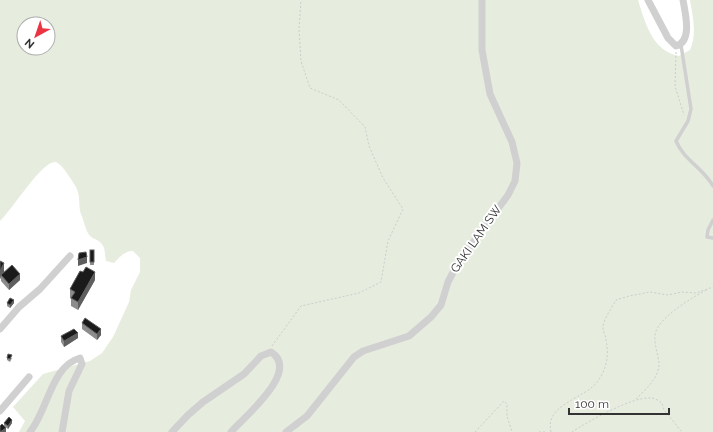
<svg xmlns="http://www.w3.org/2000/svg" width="713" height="432" viewBox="0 0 713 432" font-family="Raleway,sans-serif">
<rect width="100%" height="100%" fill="#fff"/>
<path fill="#e6ecde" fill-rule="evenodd" d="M0 0H638C645 22 652 51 679 56L690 50C697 35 693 17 690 0H713V432H19L25 421 13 407 43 374 90 361 102 353 113 337 129 302 131 290 140 272V258L133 251C124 251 120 257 114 263L106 261C104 253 107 246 97 240 95 239 92 238 90 236 85 230 84 220 81 214 78 206 81 197 76 187 73 182 61 162 55 162 41 162 12 210 0 221ZM24 24H48V48H24Z"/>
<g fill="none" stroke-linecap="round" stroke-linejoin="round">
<g stroke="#cdcdcd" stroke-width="1" stroke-dasharray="2 2" stroke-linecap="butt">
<path d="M676 52 675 86 684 115"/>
<path d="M272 346 301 306 359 293 381 282 388 241 403 209 383 178 369 146 365 127 339 100 310 88 301 61 299 29 301 0"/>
<path d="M636 399C645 390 660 377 659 363 658 354 654 344 655 335 657 318 693 297 708 289"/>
<path d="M475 432 504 401 507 404V416L512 432"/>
<path d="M539 432H545"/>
<path d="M551 432C544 404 585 399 598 381 607 368 609 355 606 340 606 336 603 332 603 328 603 319 612 308 616 300L629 296 650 292 668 295 682 292 696 293 713 287"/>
<path d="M572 432C587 422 633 396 651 398 655 398 659 401 662 403L664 410 682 432"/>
</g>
<g stroke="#d0d0d0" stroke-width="3.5">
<path d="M681 45 691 109 688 121 676 141C683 159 704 169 713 186"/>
<path d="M713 220 708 230 707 237 713 238"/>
</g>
<g stroke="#d0d0d0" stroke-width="7">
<path d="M648 0 668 38 676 46C693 41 685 13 683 0"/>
<path d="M0 329 19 307 40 289 70 256"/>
<path d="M0 411 29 377"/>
<path d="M30 432C48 410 51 366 80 358L82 364 69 391 62 432"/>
<path d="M172 432 188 415 203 402 244 374 261 356 271 352C301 371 245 416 231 432"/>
<path d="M286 432 307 416 354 357 363 351 409 336 431 317 441 305 448 282 458 263 508 195 515 181 517 163 512 142 490 94 482 50V0"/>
</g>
</g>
<g fill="#8c8c8c">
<rect x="90" y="250" width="4" height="15"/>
<path d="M0 261 4 272 20 280 9 290 1 281V278L0 279Z"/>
<path d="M95 280 78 310 71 306V299L70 298V289Z"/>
<path d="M7 303H14L10 308 7 306Z"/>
<path d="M82 323 101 335 97 340 82 329Z"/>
<path d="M61 336 78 338 64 347 61 342Z"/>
<path d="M7 358H12L10 362 7 360Z"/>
<path d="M4 423H12L8 429 4 426Z"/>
</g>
<g fill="#5f5f5f">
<path d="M87 257V263L78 266V260Z"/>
<path d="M4 263V272L1 275 0 279V271Z"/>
<path d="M95 272V280L78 310V302Z"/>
<path d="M20 274V280L9 290V284Z"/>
<path d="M14 300V303L10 308V305Z"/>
<path d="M101 329V335L97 340V334Z"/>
<path d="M78 333V338L64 347V341Z"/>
<path d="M12 420V423L8 429V426Z"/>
<path d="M6 428V432H0Z"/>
</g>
<g fill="#1a1a1a" stroke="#5f5f5f">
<rect x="90" y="250" width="4" height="12"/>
<path d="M86 252 87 257 78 260 79 253Z"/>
<path d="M0 261 4 263 0 271Z"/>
<path d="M12 265 20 274 9 284 1 275Z"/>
<path d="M86 267 95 272 78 302 71 298 75 292 70 289 80 271 83 272Z"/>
<path d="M10 298 14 300 10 305 7 303Z"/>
<path d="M85 318 101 329 97 334 82 323Z"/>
<path d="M74 329 78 333 64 341 61 336Z"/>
<path d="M8 354 12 355 10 359 7 358Z"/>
<path d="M9 417 12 420 8 426 4 423Z"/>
<path d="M2 424 6 428 0 432V426Z"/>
</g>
<g text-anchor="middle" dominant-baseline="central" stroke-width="4" stroke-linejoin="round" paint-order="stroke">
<g font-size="12" fill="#333" stroke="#fff">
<text transform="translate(476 239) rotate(-55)">GAKI LAM SW</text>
</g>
</g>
<g transform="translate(36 36) rotate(220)"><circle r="19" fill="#ffffff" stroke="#adadad"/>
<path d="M0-3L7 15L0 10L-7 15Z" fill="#eb3342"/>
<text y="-6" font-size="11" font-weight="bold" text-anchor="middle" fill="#333333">N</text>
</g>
<path d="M569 408v6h100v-6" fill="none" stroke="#333333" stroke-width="2"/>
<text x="575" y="408" font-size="12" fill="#333333" stroke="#ffffff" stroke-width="3" paint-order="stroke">100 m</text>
</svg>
